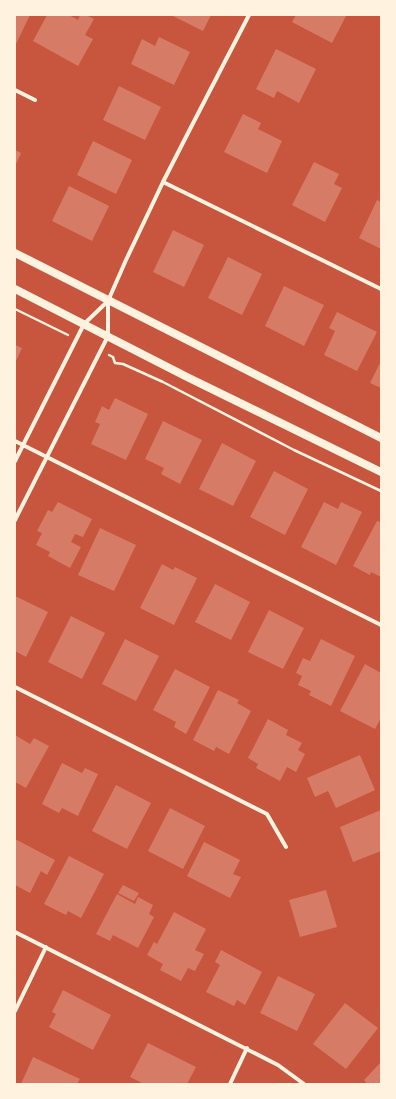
<svg xmlns="http://www.w3.org/2000/svg" width="396" height="1099" viewBox="0 0 396 1099" font-family="'Fira Sans',sans-serif">
<rect width="100%" height="100%" fill="#c8553d"/>
<g fill="#d67c66">
<path d="M15 15H30L15 46Z"/>
<path d="M47 15H69L78 20 80 15H86L94 19 85 35 93 39 78 66 33 41Z"/>
<path d="M171 15H211L203 31Z"/>
<path d="M296 15H343L346 16 332 43 292 22Z"/>
<path d="M159 37 190 52 174 85 131 64 142 39 155 46Z"/>
<path d="M276 49 316 69 299 103 277 91 274 98 256 89Z"/>
<path d="M119 86 161 107 145 140 103 120Z"/>
<path d="M243 114 261 123 258 129 282 141 267 173 224 152Z"/>
<path d="M93 141 132 160 116 194 77 175Z"/>
<path d="M15 150 21 153 15 166Z"/>
<path d="M314 162 339 174 334 184 342 188 325 222 292 205Z"/>
<path d="M69 186 109 206 92 241 52 221Z"/>
<path d="M377 200 381 202V249L359 238Z"/>
<path d="M173 230 204 245 184 287 153 272Z"/>
<path d="M228 257 262 274 242 315 208 298Z"/>
<path d="M284 286 324 305 304 346 265 326Z"/>
<path d="M337 312 377 332 357 371 324 355 335 331 329 328Z"/>
<path d="M15 345 22 348 15 363Z"/>
<path d="M381 361V388L370 383Z"/>
<path d="M115 398 148 414 126 460 91 444 100 424 95 422 102 406 109 410Z"/>
<path d="M163 421 202 440 180 484 161 474 164 468 145 459Z"/>
<path d="M222 443 256 461 233 506 199 489Z"/>
<path d="M274 471 308 489 285 535 250 517Z"/>
<path d="M58 502 92 519 83 537 75 534 71 542 81 547 70 568 48 556 50 552 36 545 42 533 37 531 48 510 52 512Z"/>
<path d="M324 502 338 509 341 502 362 512 336 565 301 547Z"/>
<path d="M377 521 381 522V577L371 572 370 575 353 566Z"/>
<path d="M100 528 136 545 114 591 78 575Z"/>
<path d="M162 564 173 570 175 567 197 578 174 625 140 608Z"/>
<path d="M215 584 250 602 231 640 195 622Z"/>
<path d="M15 596 48 612 26 657 15 651Z"/>
<path d="M269 610 304 628 283 669 248 652Z"/>
<path d="M71 616 105 633 82 679 48 662Z"/>
<path d="M125 639 159 656 136 701 102 684Z"/>
<path d="M321 639 355 656 331 706 309 695 311 691 298 685 302 676 296 673 303 658 310 661Z"/>
<path d="M365 664 381 673V718L375 729 340 711Z"/>
<path d="M175 669 210 687 186 734 174 727 176 722 153 710Z"/>
<path d="M218 690 239 700 237 703 251 711 229 754 216 747 214 751 193 740Z"/>
<path d="M268 719 288 730 286 735 302 743 298 750 305 754 296 772 287 767 280 781 256 768 258 764 248 758Z"/>
<path d="M15 735 30 744 34 738 49 746 26 788 15 782Z"/>
<path d="M360 755 375 790 336 808 328 791 315 797 307 778Z"/>
<path d="M62 763 82 773 85 768 98 774 78 816 62 808 59 813 42 804Z"/>
<path d="M116 785 151 803 127 849 92 831Z"/>
<path d="M170 808 205 826 183 869 148 851Z"/>
<path d="M381 810V851L353 862 340 827Z"/>
<path d="M15 839 55 860 47 875 41 871 30 893 15 885Z"/>
<path d="M204 842 240 860 233 874 241 877 230 898 187 876Z"/>
<path d="M69 856 104 874 81 918 68 911 66 915 44 904Z"/>
<path d="M123 885 139 893 134 901 118 893Z"/>
<path d="M326 890 337 927 300 937 289 900Z"/>
<path d="M117 894 135 904 138 897 153 905 149 914 154 917 138 948 113 935 110 941 96 934Z"/>
<path d="M174 912 206 929 195 950 204 954 195 971 188 968 181 981 160 970 163 964 147 955 154 942 157 944Z"/>
<path d="M221 950 262 972 245 1005 237 1000 234 1006 206 992 220 965 215 962Z"/>
<path d="M278 976 315 994 297 1031 260 1013Z"/>
<path d="M63 990 111 1015 93 1050 49 1027 56 1014 52 1012Z"/>
<path d="M345 1003 378 1028 346 1069 313 1044Z"/>
<path d="M148 1043 196 1067 187 1084H144L130 1077Z"/>
<path d="M33 1057 80 1079 77 1084H21Z"/>
<path d="M381 1062V1084H367L364 1080Z"/>
</g>
<g fill="none" stroke-linecap="round" stroke-linejoin="round">
<g stroke="#fff3e0" stroke-width="2.5">
<path d="M15 309 68 335"/>
<path d="M109 355 113 357 115 363 123 364 163 382 294 450 381 491"/>
</g>
<g stroke="#fff3e0" stroke-width="4">
<path d="M15 90 35 100"/>
<path d="M163 182 381 289"/>
<path d="M15 441 381 625"/>
<path d="M15 461 84 324 108 301 126 260 163 182 188 133 249 15"/>
<path d="M15 520 108 336V301"/>
<path d="M15 687 267 814 286 847"/>
<path d="M15 932 278 1065 304 1084"/>
<path d="M15 1011 46 947"/>
<path d="M230 1084 247 1048"/>
</g>
<g stroke="#fff3e0" stroke-width="8">
<path d="M15 253 381 438"/>
<path d="M15 289 187 377 381 472"/>
</g>
</g>
<rect width="396" height="1099" fill="none" stroke="#fff3e0" stroke-width="32"/>
</svg>
